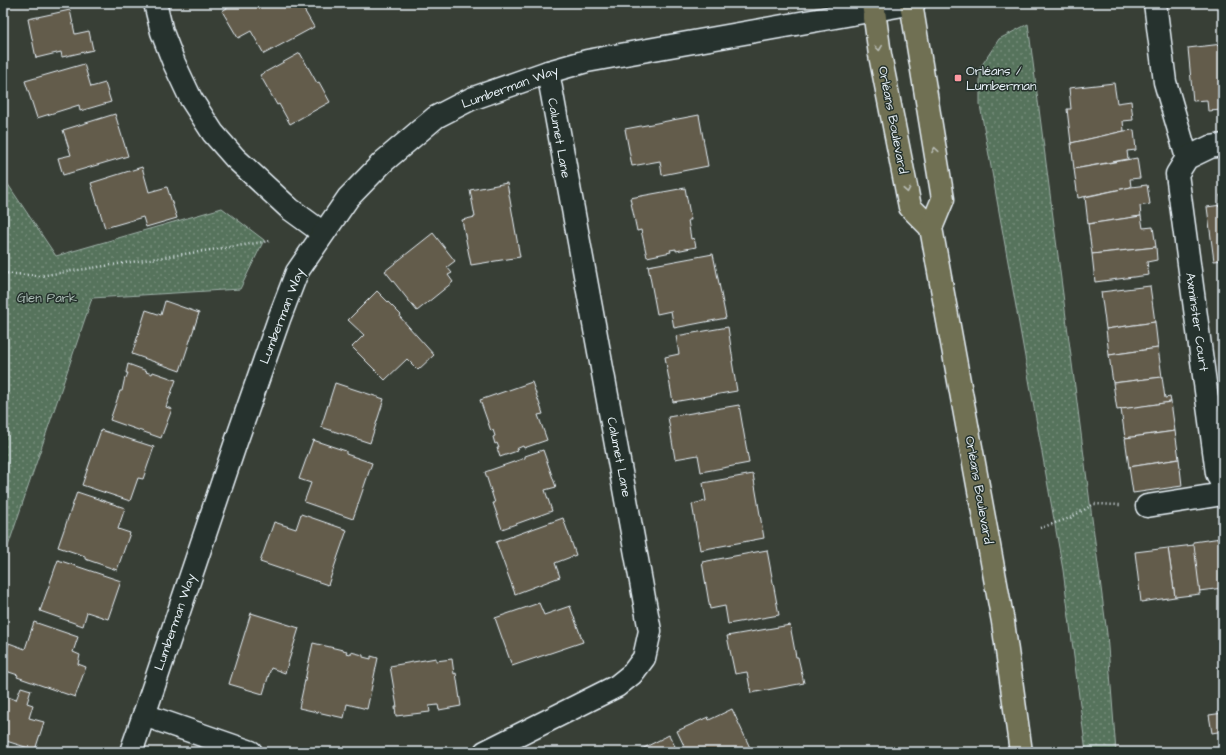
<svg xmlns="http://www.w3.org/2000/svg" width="1226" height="755" viewBox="0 0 1226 755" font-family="'Architects Daughter',sans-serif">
<defs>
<pattern id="grass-dots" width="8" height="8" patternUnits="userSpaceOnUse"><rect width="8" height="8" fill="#56735b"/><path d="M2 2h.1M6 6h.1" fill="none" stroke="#768e7b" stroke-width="1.8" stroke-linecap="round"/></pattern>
</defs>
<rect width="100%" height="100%" fill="#383f36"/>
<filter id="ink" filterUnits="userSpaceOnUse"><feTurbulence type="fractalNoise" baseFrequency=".025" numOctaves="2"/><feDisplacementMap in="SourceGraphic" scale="8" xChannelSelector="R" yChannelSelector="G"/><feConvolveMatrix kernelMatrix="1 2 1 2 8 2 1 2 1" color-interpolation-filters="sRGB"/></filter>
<g filter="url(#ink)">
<g fill="url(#grass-dots)" stroke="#9fb2aa">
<path d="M1028 24 1107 634 1116 752H1086L1063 570 980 105V68L999 39Z"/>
<path d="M3 177 56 256 222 208 264 240 240 289 92 298 3 561Z"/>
</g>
<g fill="#635c4c" stroke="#e8f1f8">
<path d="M235 3H300L314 27 264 54 251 31 238 38 222 11Z"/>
<path d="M70 10 75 34 89 31 93 50 62 57 61 52 36 58 28 19Z"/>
<path d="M1222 44 1223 58V110L1208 111 1207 100 1193 101 1188 48Z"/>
<path d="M300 53 317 83 319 82 330 102 290 124 279 104 277 105 260 75Z"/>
<path d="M84 64 91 87 105 83 111 102 80 111 79 105 37 118 25 81Z"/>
<path d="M1114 83 1117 103 1131 101 1133 120 1123 121 1124 131 1071 143 1067 109H1071L1069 88Z"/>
<path d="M115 114 128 156 63 175 58 158 71 155 63 130Z"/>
<path d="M699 115 708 166 662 175 660 161 632 166 625 129Z"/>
<path d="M1134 130 1136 150 1127 151 1128 159 1074 169 1071 143 1124 131Z"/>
<path d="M1137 158 1140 178 1130 179 1131 187 1078 198 1074 169Z"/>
<path d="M142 167 149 192 167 187 177 218 146 227 143 217 105 228 91 183Z"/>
<path d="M507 183 520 257 471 265 462 220 475 217 470 190Z"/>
<path d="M1147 185 1150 204 1140 206 1141 216 1088 224 1085 197 1131 187Z"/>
<path d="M685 188 691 220H688L691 239 694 238 696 247 676 251V249L670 250 671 252 647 257 641 230 637 231 630 198Z"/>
<path d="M1223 194V260L1214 261 1207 207 1221 205 1220 195Z"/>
<path d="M1141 216 1143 228 1153 227 1156 247 1092 254 1088 224Z"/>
<path d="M433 233 455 261 447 267 452 273 448 275 453 282 417 311 385 271Z"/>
<path d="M1156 247 1157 260 1147 262 1149 275 1095 282 1092 254Z"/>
<path d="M713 254 726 318 674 328 671 311 657 314 648 266Z"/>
<path d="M1150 286 1155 322 1106 329 1101 292Z"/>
<path d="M377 291 401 315 400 317 434 355 418 370 407 359 385 380 352 347 364 335 348 320Z"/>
<path d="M165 301 199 313 180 371 132 354 146 310 161 315Z"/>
<path d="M1155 322 1158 348 1109 355 1106 329Z"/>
<path d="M728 327 733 361H732L737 391 673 402 665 357 679 354 676 336Z"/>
<path d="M1158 348 1162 377 1113 383 1109 355Z"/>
<path d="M128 364 147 371 146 372 152 374 153 372 176 380 166 407 172 409 161 438 110 420 120 391H122L125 377 126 378 128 373H126Z"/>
<path d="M1162 377 1165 398 1170 397 1171 402 1117 410 1113 383Z"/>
<path d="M532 382 543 414 538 415 547 440 524 448 523 446 516 449 517 451 500 457 497 448H499L497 443 495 444 493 437 495 436 493 430 491 431 480 400Z"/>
<path d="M335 383 384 399 370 443 321 427Z"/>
<path d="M1171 402 1175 431 1125 438 1121 409Z"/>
<path d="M739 405 749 463 701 472 698 455 675 459 668 417Z"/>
<path d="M101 430 154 447 143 479 138 478 130 501 82 485Z"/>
<path d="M1175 431 1179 459 1129 467 1125 438Z"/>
<path d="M313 440 346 451V454L372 463 353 519 304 502 311 483 299 479Z"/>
<path d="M543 450 556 487 545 490 552 511 502 529 493 503H495L485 472 525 458V456Z"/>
<path d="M1179 459 1182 486 1133 493 1129 467Z"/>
<path d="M753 474 764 538 700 550 692 504 706 501 703 483Z"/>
<path d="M77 492 125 508 118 529 130 533 117 570 85 559V556L58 547Z"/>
<path d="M301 514 347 530 328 585 260 562 274 522 296 529Z"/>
<path d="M563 518 576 555 555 563 560 577 515 594 496 542Z"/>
<path d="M1221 538 1223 555V588L1199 591 1193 542Z"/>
<path d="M1194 545 1200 594 1175 597 1168 548Z"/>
<path d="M1168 548 1175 597 1141 602 1135 552Z"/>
<path d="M767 550 779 615 728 624 725 606 710 609 702 562Z"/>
<path d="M58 560 121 581 108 619 87 612 83 626 40 611Z"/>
<path d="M539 603 544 615 570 606 583 642 512 666 495 618Z"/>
<path d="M251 613 299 628 285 673 271 668 263 694 229 684Z"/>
<path d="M34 622 78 637 73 652 80 655 78 664 86 667 75 697 17 677 18 675 3 670V661L9 643 25 649Z"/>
<path d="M790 625 796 657H798L804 683 751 693 747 672 735 674 727 636Z"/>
<path d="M313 643 347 651 346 653 351 654V652L363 655V657L371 659V656L378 658 367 709 347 704 344 718 299 708Z"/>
<path d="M436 658V661L452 659 454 674 456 673 461 706 439 710 438 705 429 706 430 712 396 716 395 707H397L390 666Z"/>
<path d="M21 687 31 690 27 703 33 705 29 718 44 722 35 750 3 740V695L16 700Z"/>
<path d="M732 709 752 752H687L677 731 708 717 709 720Z"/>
<path d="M1223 713V731L1212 733 1209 715Z"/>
<path d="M669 735 678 752H636Z"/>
</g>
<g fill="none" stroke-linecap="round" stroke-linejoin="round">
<g stroke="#e8f1f8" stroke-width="25">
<g id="minor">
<path d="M155 3 162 32 174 63 191 99 213 133 235 158 290 209 323 233"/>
<path d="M1155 3 1165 82 1187 158"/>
<path d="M1223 145 1210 147 1187 158 1177 174 1217 473 1223 487"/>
<path d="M1147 506 1223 494"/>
<path d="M144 715 251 752"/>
<path d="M131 752 144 715 236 442 279 319 297 272 348 198 383 162 436 117 471 99 548 72 587 61 659 48 914 3"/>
<path d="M485 752 617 686 632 674 644 658 650 631 548 72"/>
</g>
</g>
<g stroke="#e8f1f8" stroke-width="25">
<g id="major">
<path d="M873 3 880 55 910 207 931 228"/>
<path d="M911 3 943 199 931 228 1003 622 1021 752"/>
</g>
</g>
<g stroke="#e8f1f8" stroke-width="2.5" stroke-dasharray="1 3" stroke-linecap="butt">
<path d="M3 273 39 276 270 241"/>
<path d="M1040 528 1070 518 1094 504 1120 505"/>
</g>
<use href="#minor" stroke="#26332d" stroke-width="22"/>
<use href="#major" stroke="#706f52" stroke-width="22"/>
</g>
<defs><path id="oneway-chevron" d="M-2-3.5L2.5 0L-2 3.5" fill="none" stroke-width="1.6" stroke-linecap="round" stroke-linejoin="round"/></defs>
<g stroke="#b8bdb6">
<use href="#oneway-chevron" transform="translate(879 48) rotate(83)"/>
<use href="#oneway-chevron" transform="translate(935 150) rotate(-99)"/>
<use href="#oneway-chevron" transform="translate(907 190) rotate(79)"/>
</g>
</g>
<rect fill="#ff9aa2" stroke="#26332d" stroke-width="1.5" x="954" y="74" width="8" height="8" rx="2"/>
<g text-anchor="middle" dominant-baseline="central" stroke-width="3" stroke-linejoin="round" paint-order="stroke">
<g font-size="13" fill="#e8f1f8" stroke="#26332d" text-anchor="start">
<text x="966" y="71">Orléans /<tspan x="966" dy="15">Lumberman</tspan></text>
</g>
<g font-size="13" fill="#e8f1f8" stroke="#26332d">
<text transform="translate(510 87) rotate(-20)">Lumberman Way</text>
<text transform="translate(893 120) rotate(79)">Orléans Boulevard</text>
<text transform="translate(559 138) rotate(80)">Calumet Lane</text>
<text transform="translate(282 316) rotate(-69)">Lumberman Way</text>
<text transform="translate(1197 322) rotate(82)">Axminster Court</text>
<text transform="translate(619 457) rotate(79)">Calumet Lane</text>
<text transform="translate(979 490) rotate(80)">Orléans Boulevard</text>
<text transform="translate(175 622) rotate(-71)">Lumberman Way</text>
</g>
<g font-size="13" fill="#aebfb9" stroke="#26332d">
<text x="47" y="298">Glen Park</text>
</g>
</g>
<rect width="1226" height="755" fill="none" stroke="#26332d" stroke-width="16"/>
<rect x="8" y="8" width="1210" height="739" fill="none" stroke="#e8f1f8" stroke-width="1.5" filter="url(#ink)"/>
</svg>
